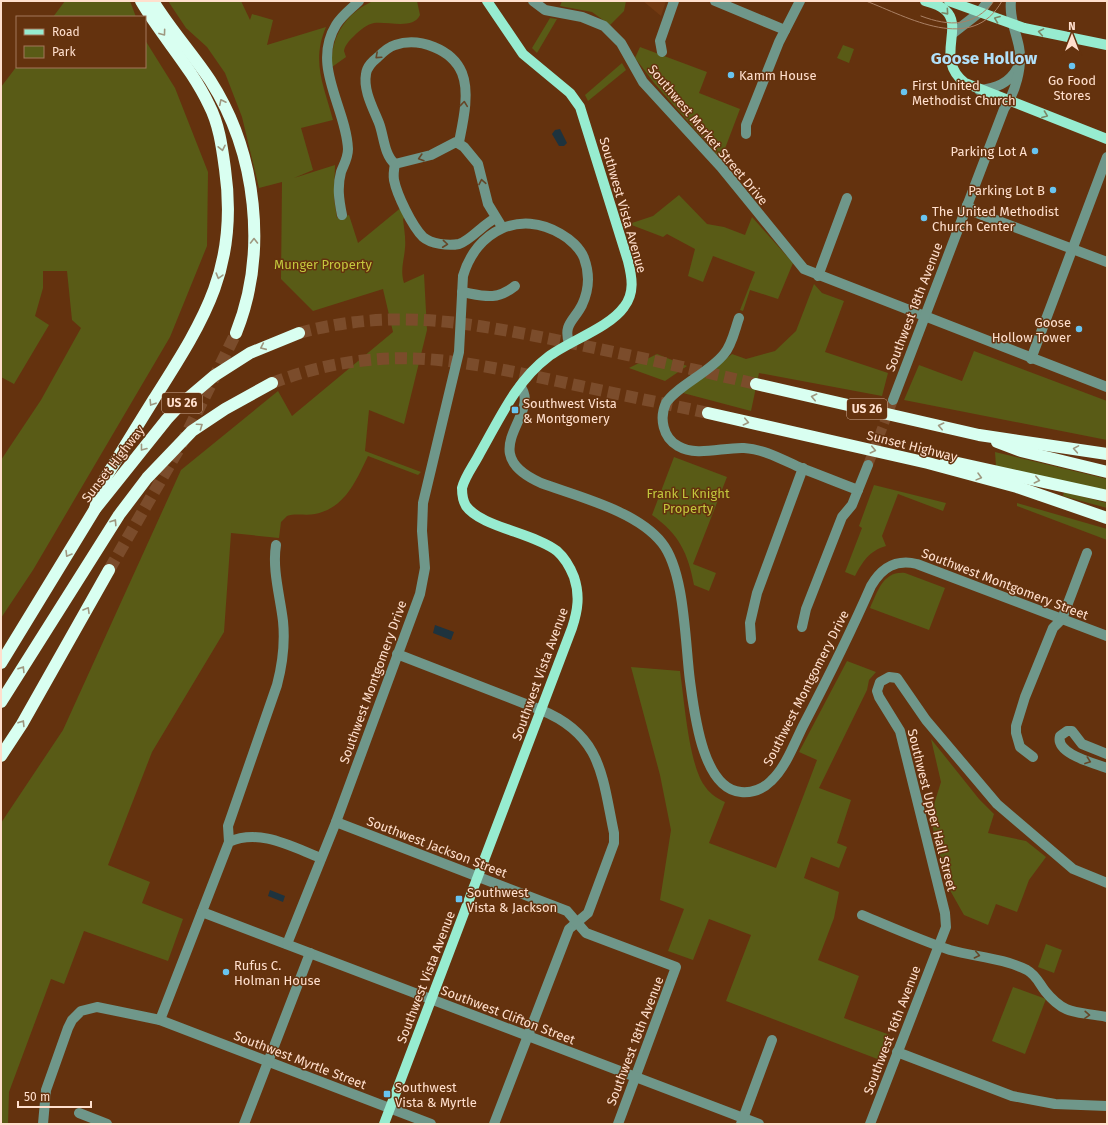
<svg xmlns="http://www.w3.org/2000/svg" width="1108" height="1125" viewBox="0 0 1108 1125" font-family="'Fira Sans',sans-serif">
<rect width="100%" height="100%" fill="#64320e"/>
<path fill="#723a12" d="M643 1H666L661 16Z"/>
<g fill="#595b16">
<path d="M65 1H130L136 17H53Z"/>
<path d="M168 1H241L250 20 252 14 273 20 267 45 326 27C311 62 324 86 333 120L301 128 313 170 294 178 335 165 334 199 337 218 349 215 358 243 403 206 407 215 403 219C404 228 406 239 405 248 404 261 400 270 404 283L424 274 427 330 404 424 369 410 365 451 421 472 418 475 368 456C356 481 345 508 315 514 306 516 295 513 287 516L281 522 279 538 231 533 224 632 152 752 108 865 150 882 142 903 183 919 168 961 84 931 64 984 51 979 9 1092 8 1124H1V823L63 730 181 470 278 391 292 416 393 332 383 289 313 311 281 279 282 182 259 188 242 117 225 73 207 47 186 28Z"/>
<path d="M373 1H417L420 15C413 30 388 21 374 23 367 24 359 31 354 36 349 41 345 45 344 51L346 57 332 67C330 37 346 13 373 1Z"/>
<path d="M562 1H626L624 11 610 25 592 12 560 6Z"/>
<path d="M550 18 557 19 537 53 532 48Z"/>
<path d="M145 40 175 88 208 172 207 246 170 337 33 570 1 618V460L41 400 81 328 72 320 67 271H43V288L35 316 49 325 14 384 1 377V87L17 66 145 67Z"/>
<path d="M843 45 854 49 849 63 837 58Z"/>
<path d="M640 47 707 72 699 93 740 109 721 159 655 84 635 58Z"/>
<path d="M622 63 626 70 588 101 585 95Z"/>
<path d="M679 195 707 224 724 227 745 235 752 217 793 263 778 299 750 290 743 311 740 310 755 272 713 256 703 282 688 276 695 249 667 234 663 237 629 224 653 216Z"/>
<path d="M814 284 822 293 844 301 825 352 888 373 882 396 759 373 751 411 683 393 732 354 746 359 775 351 796 331Z"/>
<path d="M974 351 1107 401V440L904 400 919 365 962 381Z"/>
<path d="M657 354 687 366 665 381 629 368Z"/>
<path d="M995 452 1107 479V491L996 466Z"/>
<path d="M674 457 727 477 693 564 716 573 709 591 694 585C688 553 679 534 652 515Z"/>
<path d="M874 485 946 503 943 511 898 494 882 536 886 546C869 551 863 561 855 576L845 572 862 528 859 526Z"/>
<path d="M1064 492 1107 503V508L1063 496Z"/>
<path d="M1017 503 1107 529V540L1017 506Z"/>
<path d="M905 573 945 588 929 630 870 608C878 591 883 571 905 573Z"/>
<path d="M847 661 876 672 869 680 867 690 819 788 851 800 837 843 847 847 839 868 811 857 804 878 839 892 834 918 818 960 859 976 844 1018 890 1035 880 1060 726 1001 751 935 709 919 693 960 668 951 684 909 660 900 671 830 660 775 631 667 680 671C684 699 689 764 704 785 709 793 716 798 725 802L709 843 776 868 817 760 799 752Z"/>
<path d="M931 739 979 799 994 814 988 833 1026 841 1046 857 1029 880 1017 912 996 904 988 925 964 915 947 885 930 817 941 782Z"/>
<path d="M1046 944 1062 950 1054 973 1038 967Z"/>
<path d="M1013 987 1046 999 1025 1054 992 1041Z"/>
</g>
<g fill="#1e333e">
<path d="M560 129 567 143 564 146H559L552 134 555 130Z"/>
<path d="M435 625 454 632 451 640 433 633Z"/>
<path d="M270 890 285 896 283 902 268 896Z"/>
</g>
<g fill="none" stroke-linecap="round" stroke-linejoin="round">
<path stroke="#7b4c2b" stroke-width="10" stroke-dasharray="10 5" stroke-linecap="butt" d="M868 465 893 400"/>
<g stroke="#7b4c2b" stroke-width="12" stroke-dasharray="12 6" stroke-linecap="butt">
<path d="M299 333C396 307 470 323 566 342 629 355 693 369 756 384"/>
<path d="M272 383C304 371 335 363 368 360 432 353 495 368 557 381 607 392 657 402 708 413"/>
<path d="M109 570 180 447 236 333"/>
</g>
<g stroke="#6f978a" stroke-width="10">
<path d="M533 1 545 10 582 17 604 26 621 43 643 82 721 167 804 269 1107 387"/>
<path d="M715 1 785 30"/>
<path d="M952 34 980 12 988 1"/>
<path d="M662 52 660 41 674 1"/>
<path d="M979 90C996 88 1009 84 1018 67"/>
<path d="M746 134V125L779 42 800 1"/>
<path d="M395 164C384 155 384 136 379 123 373 108 363 90 366 74 367 66 373 61 378 57 383 52 388 47 395 45 419 37 452 49 462 73 470 93 463 122 459 142"/>
<path d="M967 205 977 213 1107 262"/>
<path d="M342 215C339 200 337 187 341 172 344 164 348 158 348 149 346 107 311 66 336 25 342 15 351 9 359 1"/>
<path d="M496 218C483 224 471 240 459 244 448 246 431 244 423 237 412 226 397 195 394 180 393 174 394 169 395 164L431 155 456 142 464 147 478 164 488 204 502 227"/>
<path d="M818 276 847 198"/>
<path d="M462 292C484 296 496 301 515 286"/>
<path d="M739 318C735 329 732 345 724 354 710 372 676 387 666 403 659 418 663 438 678 446 696 457 723 447 744 448 764 449 783 460 801 468 820 475 839 483 858 490"/>
<path d="M1031 359 1107 157"/>
<path d="M520 386C543 414 471 452 541 483 579 497 637 511 662 543 685 572 685 643 690 681 694 710 702 789 741 792 753 793 763 789 771 781 786 767 794 744 803 726 827 680 850 634 871 586 882 567 896 559 917 564L1107 636"/>
<path d="M893 400 1004 109C1015 93 1023 67 1019 47 1016 32 1009 17 1011 1"/>
<path d="M802 627 806 609 842 517 852 505 868 465"/>
<path d="M751 639 750 623 757 593 803 468"/>
<path d="M397 654 541 710C602 735 602 776 614 833V843L588 913 569 929 494 1124"/>
<path d="M1107 754 1082 744 1072 731H1067L1060 736C1055 754 1094 763 1107 768"/>
<path d="M1033 757 1020 747 1016 733V726L1025 697 1053 628 1062 619 1087 553"/>
<path d="M336 822 567 911 586 933 676 967 618 1124"/>
<path d="M229 842 228 826 277 685C282 666 285 641 283 621 280 596 272 569 276 545"/>
<path d="M202 912 759 1124"/>
<path d="M862 915C891 927 920 940 950 950 976 957 1003 958 1027 970 1036 975 1039 983 1045 991 1066 1017 1078 1011 1107 1017"/>
<path d="M287 944 336 822 420 594 425 568 422 531 423 503 459 352 463 276C476 231 520 209 561 234 570 239 580 248 584 258 590 274 589 290 582 305 574 321 563 324 569 343"/>
<path d="M160 1020 229 842C260 828 292 847 321 858"/>
<path d="M897 1052 1012 1096 1055 1104 1107 1106"/>
<path d="M79 1113 107 1124"/>
<path d="M43 1124 46 1090 68 1028 72 1020 81 1011 97 1007 160 1020 431 1124"/>
<path d="M244 1124 310 953"/>
<path d="M741 1124 772 1040"/>
<path d="M870 1124 946 927 945 913 900 731 879 697 877 691 880 682 889 677 897 678 926 720 997 804 1073 869 1107 883"/>
</g>
<g stroke="#97ecd0" stroke-width="10">
<path d="M925 1C932 3 940 5 945 10 965 27 934 59 965 83L1107 139"/>
<path d="M949 1 1024 28 1107 45"/>
<path d="M384 1124 572 628C578 610 580 595 574 577 570 567 565 558 557 551 534 533 481 527 466 506 463 501 462 495 462 488 465 476 474 465 480 453 499 420 516 381 548 357 569 341 609 328 624 307 635 293 632 277 628 261L580 107 570 93 523 54 487 1"/>
</g>
<g stroke="#d9fff1" stroke-width="12">
<path d="M153 1C170 29 192 53 210 80 257 153 268 253 236 333"/>
<path d="M756 384 979 435 1107 454"/>
<path d="M708 413 928 463 1017 487 1107 518"/>
<path d="M997 442 1021 451 1107 472"/>
<path d="M945 463H958L1107 496"/>
<path d="M95 509 100 487C118 457 136 428 154 399 204 320 239 267 225 169 222 147 219 124 209 105 191 67 162 37 141 1"/>
<path d="M1 663 95 509 167 419 181 404 214 376 250 353 299 333"/>
<path d="M1 702 119 515 147 478 192 431 225 409 272 383"/>
<path d="M1 756 22 724 109 570"/>
</g>
<g stroke="#aa8064" stroke-width="1">
<path d="M866 1C908 17 972 55 1002 1"/>
<path d="M921 16C950 27 974 27 994 1"/>
</g>
</g>
<defs><path id="oneway-chevron" d="M-2-3.5L2.5 0L-2 3.5" fill="none" stroke-width="1.6" stroke-linecap="round" stroke-linejoin="round"/></defs>
<g stroke="#7b8665">
<use href="#oneway-chevron" transform="translate(946 12) rotate(49)"/>
<use href="#oneway-chevron" transform="translate(997 19) rotate(-159)"/>
<use href="#oneway-chevron" transform="translate(1041 32) rotate(-170)"/>
<use href="#oneway-chevron" transform="translate(1045 115) rotate(21)"/>
</g>
<g stroke="#9e9880">
<use href="#oneway-chevron" transform="translate(163 33) rotate(54)"/>
<use href="#oneway-chevron" transform="translate(222 102) rotate(-116)"/>
<use href="#oneway-chevron" transform="translate(222 148) rotate(78)"/>
<use href="#oneway-chevron" transform="translate(254 241) rotate(-90)"/>
<use href="#oneway-chevron" transform="translate(219 276) rotate(106)"/>
<use href="#oneway-chevron" transform="translate(263 347) rotate(156)"/>
<use href="#oneway-chevron" transform="translate(814 397) rotate(-167)"/>
<use href="#oneway-chevron" transform="translate(152 403) rotate(122)"/>
<use href="#oneway-chevron" transform="translate(746 422) rotate(13)"/>
<use href="#oneway-chevron" transform="translate(200 426) rotate(-35)"/>
<use href="#oneway-chevron" transform="translate(941 426) rotate(-167)"/>
<use href="#oneway-chevron" transform="translate(143 448) rotate(128)"/>
<use href="#oneway-chevron" transform="translate(1076 449) rotate(-170)"/>
<use href="#oneway-chevron" transform="translate(873 450) rotate(13)"/>
<use href="#oneway-chevron" transform="translate(979 477) rotate(15)"/>
<use href="#oneway-chevron" transform="translate(1037 480) rotate(13)"/>
<use href="#oneway-chevron" transform="translate(114 522) rotate(-57)"/>
<use href="#oneway-chevron" transform="translate(68 554) rotate(121)"/>
<use href="#oneway-chevron" transform="translate(87 610) rotate(-60)"/>
<use href="#oneway-chevron" transform="translate(22 669) rotate(-58)"/>
<use href="#oneway-chevron" transform="translate(22 723) rotate(-58)"/>
</g>
<g stroke="#664627">
<use href="#oneway-chevron" transform="translate(378 56) rotate(138)"/>
<use href="#oneway-chevron" transform="translate(464 104) rotate(-84)"/>
<use href="#oneway-chevron" transform="translate(421 158) rotate(163)"/>
<use href="#oneway-chevron" transform="translate(482 182) rotate(-101)"/>
<use href="#oneway-chevron" transform="translate(445 244) rotate(6)"/>
<use href="#oneway-chevron" transform="translate(1088 761) rotate(20)"/>
<use href="#oneway-chevron" transform="translate(977 955) rotate(12)"/>
<use href="#oneway-chevron" transform="translate(1087 1015) rotate(4)"/>
</g>
<g fill="#68c4f0" stroke="#64320e" stroke-width="1.5">
<circle cx="1072" cy="66" r="4"/>
<circle cx="731" cy="75" r="4"/>
<circle cx="904" cy="92" r="4"/>
<circle cx="1035" cy="151" r="4"/>
<circle cx="1053" cy="190" r="4"/>
<circle cx="924" cy="218" r="4"/>
<circle cx="1079" cy="329" r="4"/>
<rect x="511" y="406" width="8" height="8" rx="2"/>
<rect x="455" y="895" width="8" height="8" rx="2"/>
<circle cx="226" cy="972" r="4"/>
<rect x="383" y="1090" width="8" height="8" rx="2"/>
</g>
<g text-anchor="middle" dominant-baseline="central" stroke-width="3" stroke-linejoin="round" paint-order="stroke">
<g fill="#64320e" stroke="#d0ab94" stroke-width="1">
<rect x="162" y="393" width="40" height="20" rx="3"/>
<rect x="847" y="399" width="40" height="20" rx="3"/>
</g>
<g font-size="12" font-weight="bold" fill="#ffdfcd">
<text x="182" y="403">US 26</text>
<text x="867" y="409">US 26</text>
</g>
<g font-size="13" fill="#ffdfcd" stroke="#64320e" text-anchor="start">
<text x="739" y="75">Kamm House</text>
<text x="1072" y="80" text-anchor="middle">Go Food<tspan x="1072" dy="15">Stores</tspan></text>
<text x="912" y="85">First United<tspan x="912" dy="15">Methodist Church</tspan></text>
<text x="1027" y="151" text-anchor="end">Parking Lot A</text>
<text x="1045" y="190" text-anchor="end">Parking Lot B</text>
<text x="932" y="211">The United Methodist<tspan x="932" dy="15">Church Center</tspan></text>
<text x="1071" y="322" text-anchor="end">Goose<tspan x="1071" dy="15">Hollow Tower</tspan></text>
<text x="523" y="403">Southwest Vista<tspan x="523" dy="15">&amp; Montgomery</tspan></text>
<text x="467" y="892">Southwest<tspan x="467" dy="15">Vista &amp; Jackson</tspan></text>
<text x="234" y="965">Rufus C.<tspan x="234" dy="15">Holman House</tspan></text>
<text x="395" y="1087">Southwest<tspan x="395" dy="15">Vista &amp; Myrtle</tspan></text>
</g>
<g font-size="13" fill="#ffdfcd" stroke="#64320e">
<text transform="translate(708 135) rotate(50)">Southwest Market Street Drive</text>
<text transform="translate(623 205) rotate(74)">Southwest Vista Avenue</text>
<text transform="translate(914 307) rotate(-69)">Southwest 18th Avenue</text>
<text transform="translate(912 446) rotate(14)">Sunset Highway</text>
<text transform="translate(113 464) rotate(-52)">Sunset Highway</text>
<text transform="translate(1005 584) rotate(21)">Southwest Montgomery Street</text>
<text transform="translate(540 674) rotate(-70)">Southwest Vista Avenue</text>
<text transform="translate(373 682) rotate(-70)">Southwest Montgomery Drive</text>
<text transform="translate(806 688) rotate(-63)">Southwest Montgomery Drive</text>
<text transform="translate(932 810) rotate(76)">Southwest Upper Hall Street</text>
<text transform="translate(437 847) rotate(21)">Southwest Jackson Street</text>
<text transform="translate(426 977) rotate(-69)">Southwest Vista Avenue</text>
<text transform="translate(508 1015) rotate(21)">Southwest Clifton Street</text>
<text transform="translate(892 1030) rotate(-69)">Southwest 16th Avenue</text>
<text transform="translate(635 1041) rotate(-69)">Southwest 18th Avenue</text>
<text transform="translate(300 1060) rotate(21)">Southwest Myrtle Street</text>
</g>
<g font-size="13" fill="#c2c73d" stroke="#64320e">
<text x="323" y="264">Munger Property</text>
<text x="688" y="493">Frank L Knight<tspan x="688" dy="15">Property</tspan></text>
</g>
<g font-size="17" font-weight="bold" fill="#b1e0f9" stroke="#64320e">
<text x="984" y="58">Goose Hollow</text>
</g>
</g>
<rect width="1108" height="1125" fill="none" stroke="#ffdfcd" stroke-width="4"/>
<rect x="16" y="16" width="130" height="52" fill="#64320e" stroke="#a2775a"/>
<rect x="24" y="29" width="20" height="6" fill="#97ecd0" stroke="#a2775a"/>
<text x="52" y="36" font-size="12" fill="#ffdfcd">Road</text>
<rect x="24" y="46" width="20" height="12" fill="#595b16" stroke="#a2775a"/>
<text x="52" y="56" font-size="12" fill="#ffdfcd">Park</text>
<g transform="translate(1072 36)" stroke="#64320e" stroke-width="3" paint-order="stroke">
<path d="M0-3L7 15L0 10L-7 15Z" fill="#ffdfcd"/>
<text y="-6" font-size="11" font-weight="bold" text-anchor="middle" fill="#ffdfcd">N</text>
</g>
<path d="M18 1101v6h73v-6" fill="none" stroke="#ffdfcd" stroke-width="2"/>
<text x="24" y="1101" font-size="12" fill="#ffdfcd" stroke="#64320e" stroke-width="3" paint-order="stroke">50 m</text>
</svg>
